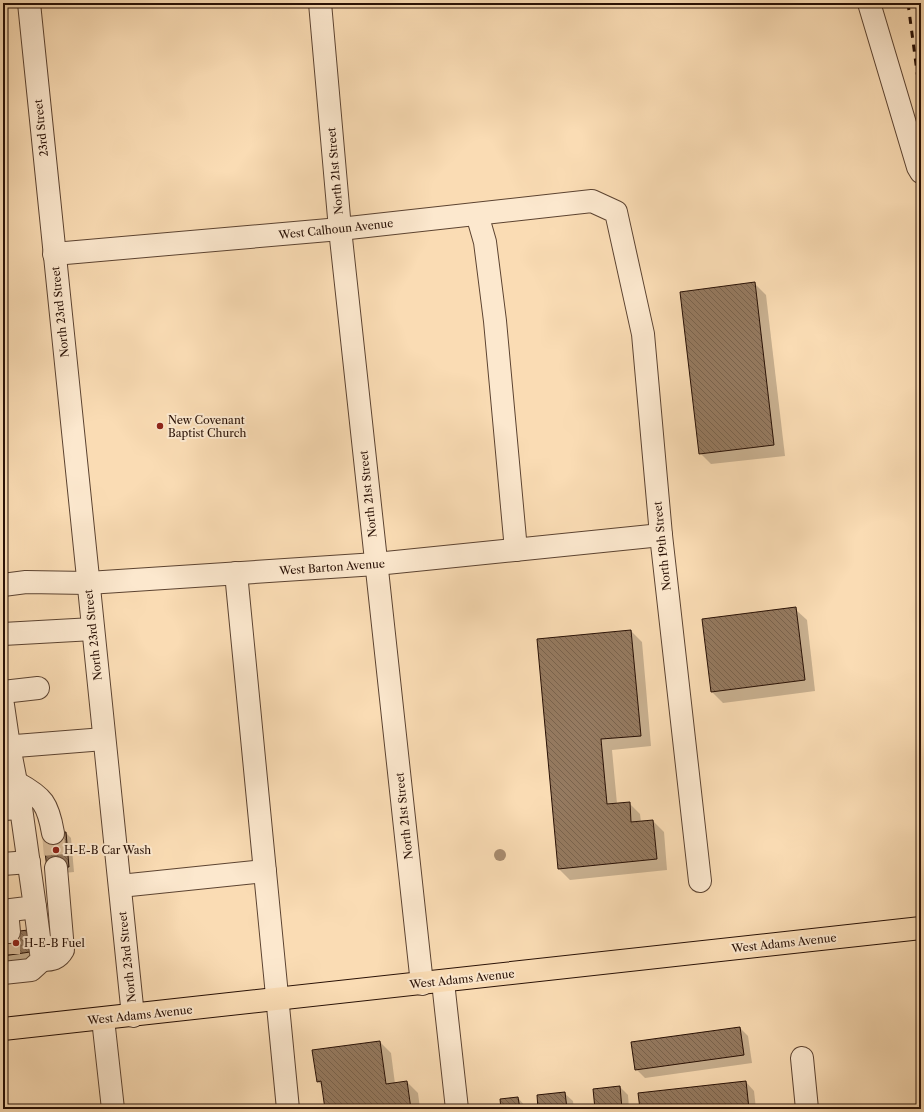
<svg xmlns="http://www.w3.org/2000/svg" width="924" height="1112" viewBox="0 0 924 1112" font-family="'Libre Caslon Text',serif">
<defs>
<pattern id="building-back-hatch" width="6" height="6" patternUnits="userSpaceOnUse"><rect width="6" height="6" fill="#957a60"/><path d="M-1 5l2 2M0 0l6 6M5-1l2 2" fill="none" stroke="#7a634d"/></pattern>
</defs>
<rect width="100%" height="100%" fill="#fadcb4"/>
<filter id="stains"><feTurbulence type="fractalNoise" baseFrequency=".005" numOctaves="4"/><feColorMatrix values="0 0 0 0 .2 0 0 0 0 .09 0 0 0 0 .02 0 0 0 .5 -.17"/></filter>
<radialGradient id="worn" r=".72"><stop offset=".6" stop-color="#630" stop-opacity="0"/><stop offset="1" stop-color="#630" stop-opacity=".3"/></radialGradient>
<g fill="#0003">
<path d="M755 284 766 295 785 456 711 464 700 453Z"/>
<path d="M795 609 807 620 815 691 723 703 712 692Z"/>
<path d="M631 631 642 642 651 746 612 750 617 804 629 803 640 814 641 822 653 821 664 832 667 870 570 880 559 869Z"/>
<path d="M66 833 71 838 74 872 53 874Z"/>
<path d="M3 934 36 940 38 960 3 965Z"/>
<path d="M740 1028 748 1036 752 1063 645 1078 636 1069Z"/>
<path d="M380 1042 391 1053 395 1084 407 1082 418 1093 420 1109H326L323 1086 318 1082Z"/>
<path d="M746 1082 754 1091 756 1109H641Z"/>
<path d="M620 1087 628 1095 629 1109H596Z"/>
<path d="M564 1093 573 1101 574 1109H539Z"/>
<path d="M518 1098 526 1107 527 1109H502Z"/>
</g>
<g fill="url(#building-back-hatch)" stroke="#281005">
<path d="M755 282 774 445 699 454 680 292Z"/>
<path d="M796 607 805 680 711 692 702 619Z"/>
<path d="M631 630 641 736 601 739 607 804 630 802 631 822 653 820 657 859 558 869 537 639Z"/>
<path d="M66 832 69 867 47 869 43 834Z"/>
<path d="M28 930 30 952 3 956V933Z"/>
<path d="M740 1027 744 1055 635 1070 631 1042Z"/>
<path d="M380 1041 386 1084 407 1081 411 1109H325L321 1081 317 1082 312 1050Z"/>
<path d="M746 1081 749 1109H640L638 1093Z"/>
<path d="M620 1086 622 1109H595L593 1089Z"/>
<path d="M565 1092 567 1109H538L537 1095Z"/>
<path d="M518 1097 520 1109H501L500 1099Z"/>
</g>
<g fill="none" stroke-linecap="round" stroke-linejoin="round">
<g stroke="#dabd9a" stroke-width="22" stroke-dasharray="22 11" stroke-linecap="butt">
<path d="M53 833 56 868"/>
<path d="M9 932V955"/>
</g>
<g stroke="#5c4331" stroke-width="24">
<g id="minor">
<path d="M29 3 133 1016"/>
<path d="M320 3 340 229 422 984"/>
<path d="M869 3 918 167 921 172"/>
<path d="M477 214 485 242 495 321 516 550"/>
<path d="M54 254 340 229 592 201 616 212 643 334 661 535 700 881"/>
<path d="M236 573 288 1109"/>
<path d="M3 585 26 582 88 583 376 564 661 535"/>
<path d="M3 634 93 629"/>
<path d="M3 692 38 688"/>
<path d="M3 705 9 746 21 808 3 809"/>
<path d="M3 747 104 739"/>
<path d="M17 783C43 797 48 804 53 833"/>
<path d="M3 864 29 862"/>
<path d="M120 886 265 871"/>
<path d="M3 911 35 907 21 808"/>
<path d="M7 911 9 932"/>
<path d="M42 960C52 960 58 959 63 950L56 868"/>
<path d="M3 973 31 970 42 960 35 907"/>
<path d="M443 982 457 1109"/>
<path d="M103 1019 113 1109"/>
<path d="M802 1058 807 1109"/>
</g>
</g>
<g stroke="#281005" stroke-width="24">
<path id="major" d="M3 1029 921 928"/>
</g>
<use href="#minor" stroke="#fce8ce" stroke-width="22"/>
<use href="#major" stroke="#fadcb4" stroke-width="22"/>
<path stroke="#281005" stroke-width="3" stroke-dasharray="7 7" stroke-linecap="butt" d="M908 3 921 102"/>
</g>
<circle fill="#a88c70" cx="500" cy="855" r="6"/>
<g fill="#8f2418" stroke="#fce8ce" stroke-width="1.5">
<circle cx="160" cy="426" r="4"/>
<circle cx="56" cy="850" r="4"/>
<circle cx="16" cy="943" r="4"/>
</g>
<g text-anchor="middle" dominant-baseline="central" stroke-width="4" stroke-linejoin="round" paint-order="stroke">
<g font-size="11" fill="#281005" stroke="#fce8ce">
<text transform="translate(41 128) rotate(-96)">23rd Street</text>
<text transform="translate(335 171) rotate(-95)">North 21st Street</text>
<text transform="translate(336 229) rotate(-6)">West Calhoun Avenue</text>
<text transform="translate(60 312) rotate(-96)">North 23rd Street</text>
<text transform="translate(368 494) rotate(-96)">North 21st Street</text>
<text transform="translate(662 546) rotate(-96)">North 19th Street</text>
<text transform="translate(332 567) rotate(-4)">West Barton Avenue</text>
<text transform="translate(93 635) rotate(-96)">North 23rd Street</text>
<text transform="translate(404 816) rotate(-96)">North 21st Street</text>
<text transform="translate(784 943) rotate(-6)">West Adams Avenue</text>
<text transform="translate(127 957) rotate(-96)">North 23rd Street</text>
<text transform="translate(462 979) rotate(-6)">West Adams Avenue</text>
<text transform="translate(140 1015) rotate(-6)">West Adams Avenue</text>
</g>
<g font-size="11" fill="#281005" stroke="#fce8ce" text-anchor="start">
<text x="168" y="420">New Covenant<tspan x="168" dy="13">Baptist Church</tspan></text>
<text x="64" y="850">H-E-B Car Wash</text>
<text x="24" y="943">H-E-B Fuel</text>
</g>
</g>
<rect width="924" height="1112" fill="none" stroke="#fadcb4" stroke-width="16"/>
<rect x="4" y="4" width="916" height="1104" fill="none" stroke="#281005" stroke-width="2"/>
<rect x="8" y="8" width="908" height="1096" fill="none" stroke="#281005"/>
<rect width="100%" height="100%" filter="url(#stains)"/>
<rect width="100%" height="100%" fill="url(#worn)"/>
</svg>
